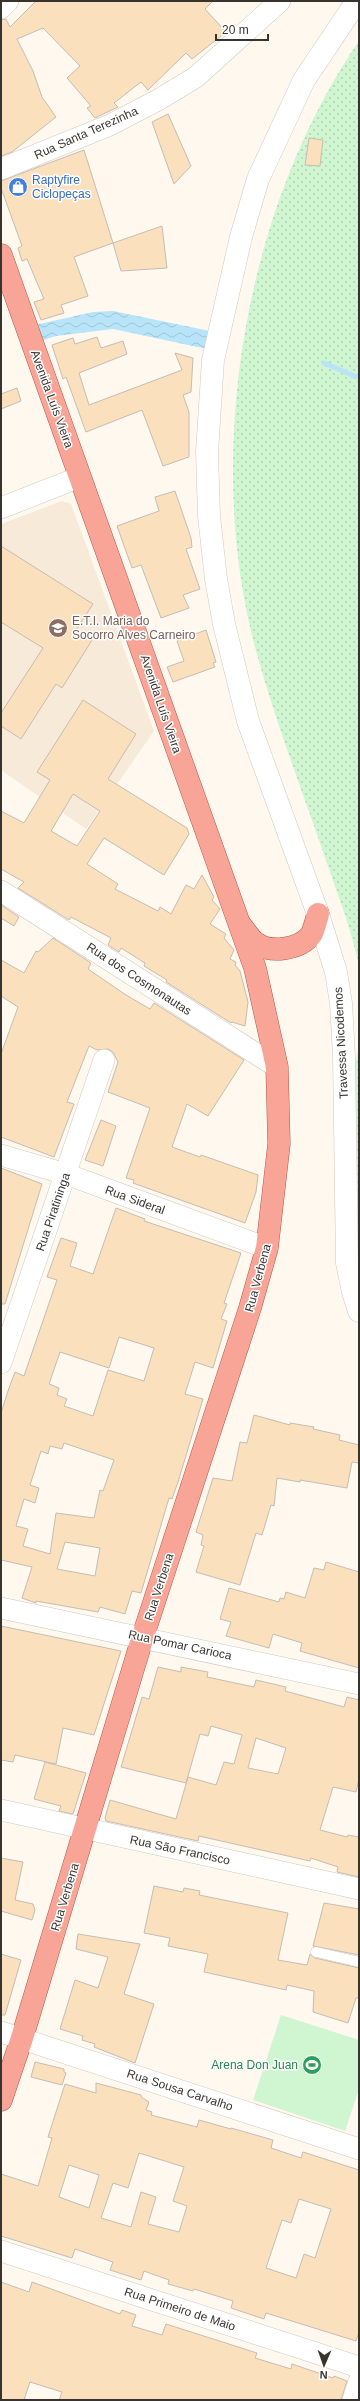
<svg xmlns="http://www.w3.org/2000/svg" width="360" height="2401" viewBox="0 0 360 2401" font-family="Arial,sans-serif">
<defs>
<pattern id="park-dots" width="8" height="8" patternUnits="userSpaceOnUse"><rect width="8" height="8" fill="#d0f5d1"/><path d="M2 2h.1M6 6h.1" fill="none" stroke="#b3d3b4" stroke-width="1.8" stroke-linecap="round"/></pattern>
<pattern id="water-waves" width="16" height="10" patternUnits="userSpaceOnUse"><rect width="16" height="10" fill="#b8e4f9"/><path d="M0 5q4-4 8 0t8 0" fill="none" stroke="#9fc4d6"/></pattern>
</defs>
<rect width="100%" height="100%" fill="#fef8ef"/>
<path fill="#f8ead9" d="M62 501 71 504 154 731 86 829 1 770V524Z"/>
<g fill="url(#park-dots)">
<path d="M359 41V966C352 932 340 901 329 869 304 795 275 722 255 647 203 453 245 206 359 41Z"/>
<path d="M359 1049V1278L355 1261 352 1077Z"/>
</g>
<path fill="#d0f5d1" d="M281 2015 359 2040V2089L345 2131 253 2100Z"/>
<path fill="url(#water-waves)" d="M113 311 210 331 207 349 113 329 56 336 40 341 35 325 93 312Z"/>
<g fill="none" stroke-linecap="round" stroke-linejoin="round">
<path stroke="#b8e4f9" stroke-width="5" d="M324 363 359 378"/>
</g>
<g fill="#fae0bd" stroke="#c5bdb3" fill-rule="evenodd">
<path d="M36 1H213L205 9 226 32 192 59 186 53 148 90 141 82 114 103 118 107 95 118 87 108 91 106 67 78 80 66 43 28 17 39 33 71 42 97 56 117 12 152 1 156V20L6 19 10 27Z"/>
<path d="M168 114 191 166 174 184 152 122Z"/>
<path d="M309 138 323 140 320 166 305 165Z"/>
<path d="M84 150 113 243 162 226 167 268 121 271 113 243 74 257 88 296 61 305 64 313 41 320 34 302 44 299 27 259 22 261 18 248 22 246 1 188V181Z"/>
<path d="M97 337 101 348 123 341 127 354 79 373 89 405 182 370 175 353 193 358 191 392 183 395 189 412V457L163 466 142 410 86 432 66 377 63 379 52 345 73 338 75 344Z"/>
<path d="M17 388 21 401 1 409V394Z"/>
<path d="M175 491 191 538 192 547 186 549 200 589 183 595 189 608 161 618 141 565 132 568 117 526 159 511 155 497Z"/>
<path d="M1 546 93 604 76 630 92 640 62 688 56 684 21 739 1 726V713L43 648 1 622Z"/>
<path d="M206 630 216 662 213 663 215 667 173 682 167 667 184 661 177 641Z"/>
<path d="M83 700 136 734 108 779 187 828 189 834 164 875 104 838 87 864 118 884 115 889 158 911 160 907 171 914 186 885 194 889 202 875 214 897 212 900 220 909 210 924 226 934 224 938 234 950 230 959 236 962 235 965 240 971 248 1002 245 1026 232 1022 231 1023 166 982 167 980 144 966 145 963 121 948 119 952 108 945 111 938 71 917 69 920 18 888 24 882 1 869V811L24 823 50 780 37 772ZM73 794 100 811 77 846 51 831Z"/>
<path d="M1 905 19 917 14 926 1 918Z"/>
<path d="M53 938 91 963 88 969 126 995 150 1009 154 1003 244 1060 208 1116 187 1104 172 1147 200 1157 201 1155 258 1175 256 1192 245 1223 133 1183 134 1180 126 1178 150 1108 108 1092 118 1062 113 1052 108 1049 97 1050 89 1046 67 1102 74 1104 54 1157 1 1137V1054L18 1007 1 996V960L24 973 36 951 38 952Z"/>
<path d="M101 1120 116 1126 103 1166 85 1160Z"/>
<path d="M1 1168 42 1184 5 1304H1Z"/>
<path d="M116 1208 145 1219 144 1221 241 1253 224 1303 227 1304 221 1319 227 1321 213 1368 195 1362 185 1394 203 1399 178 1482 172 1499 169 1498 141 1593 132 1591 125 1614 100 1607 98 1612 36 1601V1603L22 1598 32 1567 1 1560V1413L9 1388 15 1372 24 1376 57 1280 47 1277 61 1238 77 1243 70 1266 93 1274ZM119 1337 154 1348 144 1381 108 1370 93 1416 64 1406 67 1399 57 1395 59 1388 49 1384 60 1352 109 1368ZM64 1443 114 1460 103 1491 100 1490 94 1518 56 1513 50 1554 23 1546 28 1529 16 1526 24 1499 35 1503 39 1488 30 1485 41 1451 48 1454 50 1446 62 1449ZM65 1542 100 1548 95 1576 57 1569Z"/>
<path d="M254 1415 290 1425V1423L314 1427 313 1429 340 1435 339 1440 359 1445V1463L352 1462 347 1488 300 1480V1482L277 1478 274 1506 271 1505 262 1535 256 1533 240 1585 196 1572 204 1546 201 1545 203 1535 196 1532 213 1478 232 1481 240 1442 247 1443Z"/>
<path d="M326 1562 359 1572V1668L300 1651 302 1643 273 1634 269 1648 226 1636 231 1622 220 1619 229 1588 279 1602 280 1598 284 1599 286 1592 305 1598 314 1568 324 1570Z"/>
<path d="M1 1626 121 1651 94 1735 63 1728 56 1764 15 1755 13 1762 1 1760Z"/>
<path d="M158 1667 181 1672V1667L208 1672 207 1677 254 1687 256 1680 286 1687 285 1691 344 1707 347 1697 359 1700V1779L356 1792 333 1787 320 1830 347 1837 348 1835 359 1837V1877L337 1872 338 1867 311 1858 310 1861 199 1836 198 1841 106 1821 105 1818 110 1800 176 1819 188 1777 216 1785 224 1762 234 1764 242 1735 211 1726 208 1736 200 1734 186 1783 121 1767 142 1697 149 1699ZM256 1738 286 1748 278 1774 248 1768Z"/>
<path d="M45 1762 86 1773 73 1814 59 1811 61 1806 34 1799Z"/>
<path d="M1 1858 23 1862 15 1900 33 1904 35 1910 32 1920 1 1911Z"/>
<path d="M154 1886 183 1892 184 1888 200 1891 199 1895 288 1913 278 1960 307 1965 310 1954 315 1958 359 1968V1998H356L348 2023 313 2012 314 1991 287 1985 286 1990 204 1972 208 1954 168 1946 170 1938 144 1933Z"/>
<path d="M324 1903 359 1909V1955L313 1946Z"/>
<path d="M78 1934 140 1944 124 1994 154 2004 135 2063 94 2047 95 2044 82 2040 83 2036 60 2029 75 1980 98 1988 108 1957 76 1949Z"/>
<path d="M1 1954 21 1960 5 2015H1Z"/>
<path d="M35 2062 64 2069V2072L66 2073 62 2085 31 2077Z"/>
<path d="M96 2083 141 2095V2097L149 2102 146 2110 152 2112 151 2115 197 2127 199 2120 231 2129V2128L273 2140 271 2148 301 2158 303 2152 359 2170V2332L356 2341 266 2313 264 2319 231 2308 233 2301 194 2289 193 2291 168 2284 169 2280 144 2271 141 2280 110 2270 113 2262 75 2249 72 2258 1 2236V2174L38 2186 52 2138 48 2137 65 2084 96 2093ZM139 2153 184 2167 173 2201 187 2206 179 2232 148 2224 156 2197 141 2192 131 2227 101 2218 113 2183 128 2188ZM69 2165 99 2175 89 2208 59 2197ZM299 2199 331 2209 315 2258 304 2254 296 2278 266 2268 282 2220 291 2223Z"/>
<path d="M1 2282 29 2292 32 2282 120 2314 122 2310 136 2315 132 2326 162 2335 166 2324 257 2353 255 2358 291 2369 292 2364 333 2378 334 2376 347 2381 341 2400H59L62 2392 30 2382 24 2400H1Z"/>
</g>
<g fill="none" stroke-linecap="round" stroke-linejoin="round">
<g stroke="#d0c8bd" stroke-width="11">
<path id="lane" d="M316 1952 359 1962"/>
</g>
<g stroke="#d0c8bd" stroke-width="22">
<g id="street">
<path d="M1 8 8 1"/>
<path d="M1 169 110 125 158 100 196 77 280 1"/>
<path d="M1 508 80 477"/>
<path d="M1 891 277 1067"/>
<path d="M1 1155 66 1174 267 1248"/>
<path d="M1 1363 104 1060"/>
<path d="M1 1608 359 1684"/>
<path d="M1 1810 359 1889"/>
<path d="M1 2032 359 2149"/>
<path d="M1 2251 359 2367"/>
<path d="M353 2400 359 2381"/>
</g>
</g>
<g stroke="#d0c8bd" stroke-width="23">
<path id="secondary" d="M357 1 304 80 258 179 241 237 213 360 207 452 209 516 216 579 224 624 248 721 318 914 336 972 341 1003 344 1056 347 1263 353 1292 359 1311"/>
</g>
<g stroke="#b25647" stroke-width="23">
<g id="primary">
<path d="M1 255 255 968 277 1067 279 1144 267 1248 250 1308 143 1636 22 2038 1 2100"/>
<path d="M242 927C246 932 251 940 256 943 271 954 300 949 311 935 314 930 316 921 318 914"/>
</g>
</g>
<use href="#lane" stroke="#fff" stroke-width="10"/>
<use href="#street" stroke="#fff" stroke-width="21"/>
<use href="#secondary" stroke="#fff" stroke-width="22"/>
<use href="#primary" stroke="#f8a598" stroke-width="22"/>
</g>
<defs>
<g id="shop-disc" transform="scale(1)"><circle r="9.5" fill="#3f7fe0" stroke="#fff"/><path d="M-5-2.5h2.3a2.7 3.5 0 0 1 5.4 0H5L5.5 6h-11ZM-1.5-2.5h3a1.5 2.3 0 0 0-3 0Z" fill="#fff"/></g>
<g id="school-disc" transform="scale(1)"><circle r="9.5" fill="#8d6e63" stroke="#fff"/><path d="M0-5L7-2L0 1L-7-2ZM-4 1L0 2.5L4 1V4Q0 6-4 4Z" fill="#fff"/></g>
<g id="stadium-disc" transform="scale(1)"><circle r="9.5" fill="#2e9e5b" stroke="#fff"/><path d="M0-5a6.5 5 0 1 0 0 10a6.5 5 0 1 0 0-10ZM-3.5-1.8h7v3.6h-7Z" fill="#fff"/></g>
</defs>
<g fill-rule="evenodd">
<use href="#shop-disc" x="18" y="187"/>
<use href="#school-disc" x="58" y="628"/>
<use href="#stadium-disc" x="312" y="2065"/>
</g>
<g text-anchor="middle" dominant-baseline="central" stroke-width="3" stroke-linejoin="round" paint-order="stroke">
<g font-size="12" fill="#373430" stroke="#fff">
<text transform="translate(86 133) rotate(-24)">Rua Santa Terezinha</text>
<text transform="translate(52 399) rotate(70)">Avenida Luís Vieira</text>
<text transform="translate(161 704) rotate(71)">Avenida Luís Vieira</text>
<text transform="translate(139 979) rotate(33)">Rua dos Cosmonautas</text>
<text transform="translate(341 1043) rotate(-93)">Travessa Nicodemos</text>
<text transform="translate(135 1200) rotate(20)">Rua Sideral</text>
<text transform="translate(53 1212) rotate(-71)">Rua Piratininga</text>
<text transform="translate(258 1278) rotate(-75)">Rua Verbena</text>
<text transform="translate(159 1587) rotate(-72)">Rua Verbena</text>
<text transform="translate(180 1645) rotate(12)">Rua Pomar Carioca</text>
<text transform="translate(180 1850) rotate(12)">Rua São Francisco</text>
<text transform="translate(65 1897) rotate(-73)">Rua Verbena</text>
<text transform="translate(180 2090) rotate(18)">Rua Sousa Carvalho</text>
<text transform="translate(180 2309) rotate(18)">Rua Primeiro de Maio</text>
</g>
<g font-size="12" fill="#366cbe" stroke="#fff" text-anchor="start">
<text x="32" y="180">Raptyfire<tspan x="32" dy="14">Ciclopeças</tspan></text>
</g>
<g font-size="12" fill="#785e54" stroke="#fff" text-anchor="start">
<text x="72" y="621">E.T.I. Maria do<tspan x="72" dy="14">Socorro Alves Carneiro</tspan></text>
</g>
<g font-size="12" fill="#27864d" stroke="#fff" text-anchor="end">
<text x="298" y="2065">Arena Don Juan</text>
</g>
</g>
<rect width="360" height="2401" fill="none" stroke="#373430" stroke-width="4"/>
<g transform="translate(324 2365) rotate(182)" stroke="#ffffff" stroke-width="3" paint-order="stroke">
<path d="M0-3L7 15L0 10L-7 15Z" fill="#373430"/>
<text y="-6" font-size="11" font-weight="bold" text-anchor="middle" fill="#373430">N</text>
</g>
<path d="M216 34v6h52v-6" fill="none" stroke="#373430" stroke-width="2"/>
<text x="222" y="34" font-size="12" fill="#373430" stroke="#ffffff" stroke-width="3" paint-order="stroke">20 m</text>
</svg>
